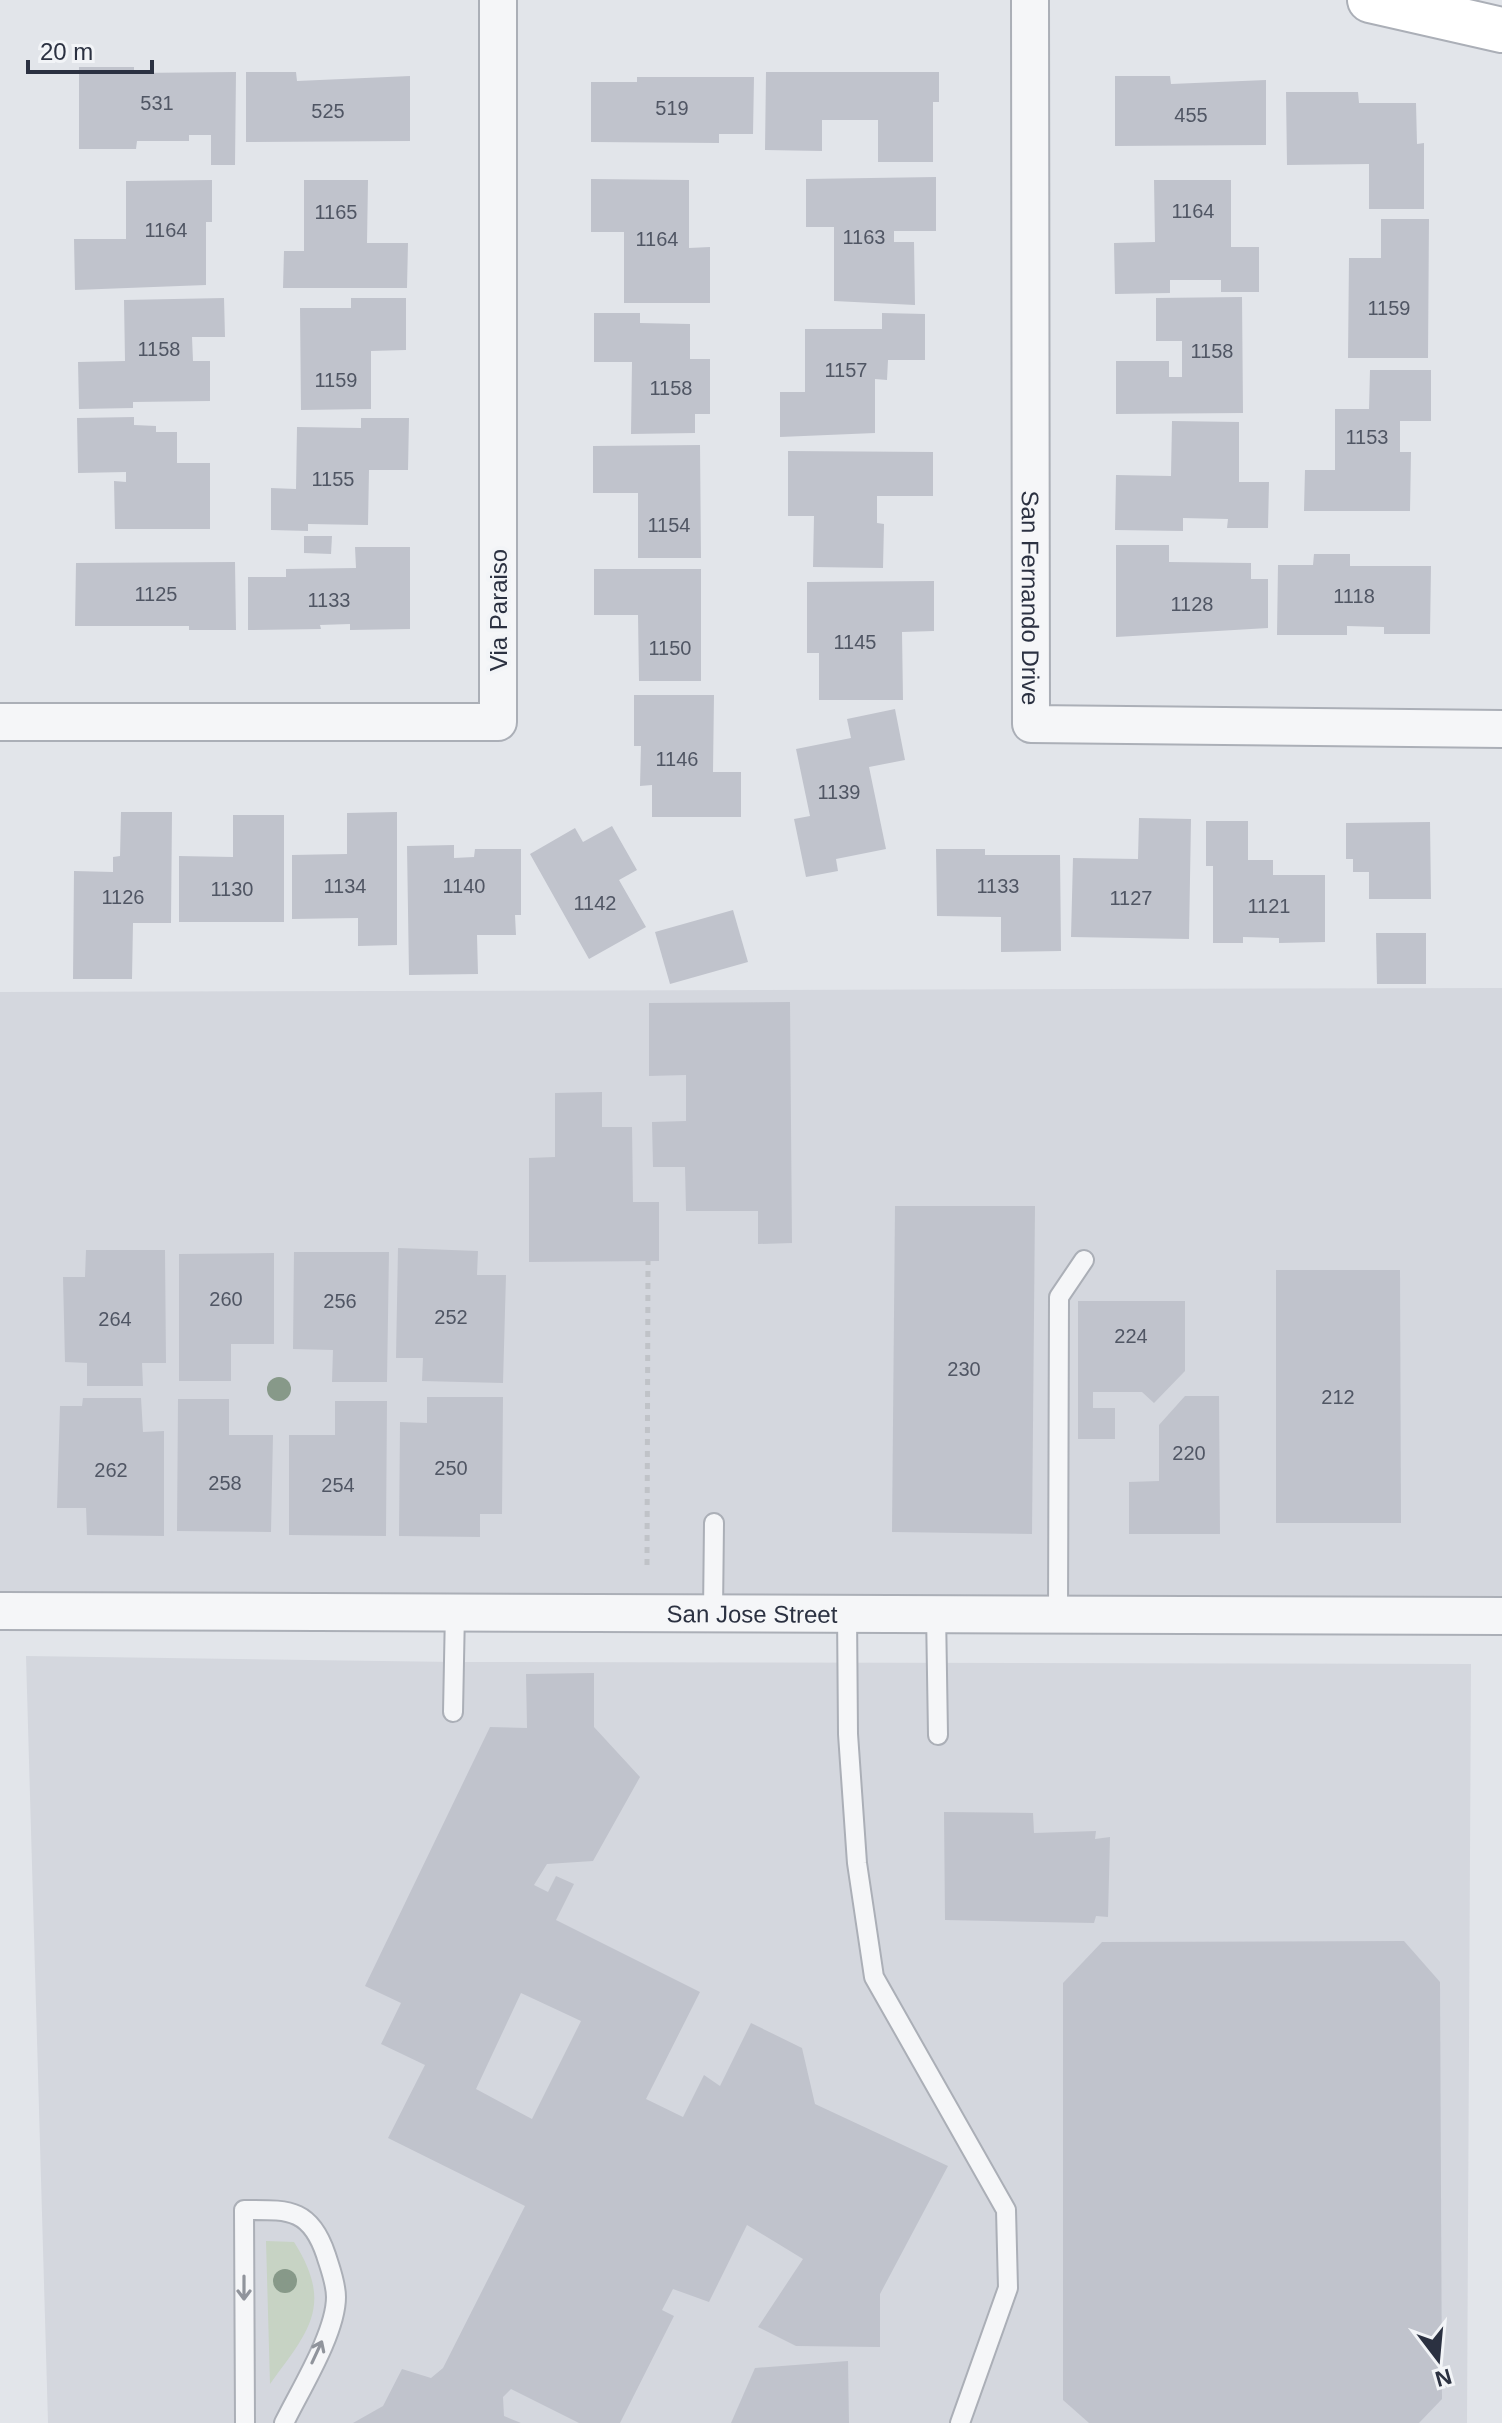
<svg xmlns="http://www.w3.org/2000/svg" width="1502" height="2423" viewBox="0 0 1502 2423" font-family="Helvetica,sans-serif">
<rect width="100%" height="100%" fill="#e2e5ea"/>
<g fill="#d4d7de">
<path d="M1502 988V1616L0 1611V992Z"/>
<path d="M26 1656 455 1662 1471 1664 1467 2423H48Z"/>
</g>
<path fill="#c7d3c4" d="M266 2241 294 2242C334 2305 309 2331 270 2384Z"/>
<g fill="#c0c3cc" fill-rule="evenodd">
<path d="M79 67H134V73L236 72 235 165H211V135H189V141H137L136 149H79Z"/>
<path d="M246 72H296L297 81 410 76V141L246 142Z"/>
<path d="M766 72H939V102H933V162H878V120H822V151L765 150Z"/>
<path d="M1115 76H1170L1171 84 1266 80V145L1115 146Z"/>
<path d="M637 77H754L753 134H719V143L591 142V82H637Z"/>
<path d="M1286 92H1358L1359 103H1416L1417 144 1424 143V209H1369V164L1287 165Z"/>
<path d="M936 177V231H894V242H914L915 305 834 301V227H806V179Z"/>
<path d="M591 179 689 180V248L710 247V303H624V232H591Z"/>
<path d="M212 180V222H206V285L75 290 74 239H126V181Z"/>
<path d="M304 180H368L367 243H408L407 288H283L284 251H304Z"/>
<path d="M1154 180H1231V247H1259V292H1221V280H1170V293L1115 294 1114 243 1155 242Z"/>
<path d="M1381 219H1429L1428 358H1348L1349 258H1381Z"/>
<path d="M1242 297 1243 413 1116 414V361H1169V377H1182V341H1156V298Z"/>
<path d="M224 298 225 337H192L193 361H210V401L133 402V408L79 409 78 362 125 361 124 300Z"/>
<path d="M351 298H406V350L371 351V409L301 410 300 308H351Z"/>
<path d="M594 313H640V323L690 324V359H710V414H695V433L631 434 632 362H594Z"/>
<path d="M882 313 925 314V360H888L887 380 875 379V433L780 437V392H805V329H882Z"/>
<path d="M1370 370H1431V421H1400V452H1411L1410 511H1304L1305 470H1335V409H1369Z"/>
<path d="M134 417V425L156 426V432H177V463H210V529H115L114 481 126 482V472L78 473 77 418Z"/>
<path d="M361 418H409L408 470H369L368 525 308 524V531L271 530V488L296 489 297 427 361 428Z"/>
<path d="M1172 421 1239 422V482H1269L1268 528H1227L1228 519 1183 518V531L1115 530 1116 475 1171 476Z"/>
<path d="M700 445 701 558H638V493H593V446Z"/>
<path d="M788 451 933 452V496H877V523L884 524 883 568 813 567 814 516H788Z"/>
<path d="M304 536H332L331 554 304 553Z"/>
<path d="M1116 545H1169V562L1251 563V579H1268V628L1116 637Z"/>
<path d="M355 547H410V629L350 630V624L320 625 321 629 248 630V577H286V569L356 568Z"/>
<path d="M1314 554H1350V566H1431L1430 634H1384V627L1347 626V635H1277L1278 565H1313Z"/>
<path d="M235 562 236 630H189V626H75L76 563Z"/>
<path d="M594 569H701V681H639L638 615H594Z"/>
<path d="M934 581V631L902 632 903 700H819V653H807V582Z"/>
<path d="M634 695H714L713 772H741V817H652V785L640 786 641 746H634Z"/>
<path d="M895 709 905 760 869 767 886 849 836 859 838 871 806 877 794 819 810 816 796 749 851 738 847 719Z"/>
<path d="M121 812H172L171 923H133L132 979H73L74 871 113 872V857L120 856Z"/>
<path d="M397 812V945L358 946V918L292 919V855L347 854V813Z"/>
<path d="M233 815H284V922H179V856L233 857Z"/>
<path d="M1139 818 1191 819 1189 939 1071 937 1073 858 1138 859Z"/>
<path d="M1206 821H1248V860H1273V875H1325V942L1279 943V938L1243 937V943H1213V866H1206Z"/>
<path d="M1430 822 1431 899H1369V872H1353V859H1346V823Z"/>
<path d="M612 826 637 870 619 880 646 927 589 959 530 854 575 828 583 842Z"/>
<path d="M454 845V858L474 857 475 849H521V915H515L516 935H477L478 974 409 975 407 846Z"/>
<path d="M936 849H985V855H1060L1061 951 1001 952V917L937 916Z"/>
<path d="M733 910 748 962 670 984 655 932Z"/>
<path d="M1376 933H1426V984H1377Z"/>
<path d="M790 1002 792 1243 758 1244V1211H686L685 1167H653L652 1122 686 1121V1075L649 1076V1003Z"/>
<path d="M602 1092V1127H632L633 1202H659V1261L529 1262V1158L555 1157V1093Z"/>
<path d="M895 1206H1035L1032 1534 892 1532Z"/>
<path d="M398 1248 478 1251 477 1275H506L503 1383 422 1381 423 1358H396Z"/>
<path d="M86 1250H165L166 1363H142L143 1386H87V1363L65 1362 63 1277H85Z"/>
<path d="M294 1252H389L387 1382H332L333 1350 293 1349Z"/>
<path d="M274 1253V1344H231V1381H179V1254Z"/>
<path d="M1276 1270H1400L1401 1523H1276Z"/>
<path d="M1078 1301H1185V1371L1154 1403 1142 1392H1093V1408H1115V1439H1078Z"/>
<path d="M1185 1396H1219L1220 1534H1129V1482L1159 1481V1425Z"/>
<path d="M427 1397H503L502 1514H480V1537L399 1536 400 1422 427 1423Z"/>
<path d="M83 1398H141L143 1432 164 1431V1536L87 1535 86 1508H57L60 1406H82Z"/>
<path d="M178 1399H229V1435H273L271 1532 177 1531Z"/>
<path d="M335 1401H387L386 1536 289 1535V1435H335Z"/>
<path d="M594 1673V1727L640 1777 593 1861 547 1864 534 1885 548 1892 556 1876 574 1884 556 1920 700 1992 646 2099 683 2117 704 2075 720 2086 751 2023 802 2048 815 2104 948 2166 880 2294V2347L796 2346 758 2327 803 2259 747 2225 709 2302 673 2289 662 2310 674 2316 620 2423H579L511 2389 503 2397 504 2416 521 2423H353L383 2406 402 2369 431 2378 443 2368 525 2206 388 2138 425 2065 381 2044 401 2003 365 1986 490 1727 527 1728 526 1674ZM521 1993 581 2021 532 2119 476 2089Z"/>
<path d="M944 1812 1033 1813 1034 1833 1096 1831 1095 1839 1110 1837 1108 1917 1096 1916 1094 1923 945 1920Z"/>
<path d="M1404 1941 1440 1982 1442 2399 1419 2423H1089L1063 2400V1983L1102 1942Z"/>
<path d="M848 2361 849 2423H731L755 2368Z"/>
</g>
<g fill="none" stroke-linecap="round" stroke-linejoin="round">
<g stroke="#abafb7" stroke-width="22">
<g id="lane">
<path d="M713 1612 714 1523"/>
<path d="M847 1612 848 1734 857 1863 874 1977 1006 2210 1008 2288 960 2423"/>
<path d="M936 1612 938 1735"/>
<path d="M1058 1613 1059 1297 1084 1260"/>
<path d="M453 1712 455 1611"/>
<path d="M245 2423 244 2210C287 2210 310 2207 326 2255 330 2268 336 2283 336 2297 336 2333 300 2390 284 2423"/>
</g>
</g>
<g stroke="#abafb7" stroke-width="40">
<g id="street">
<path id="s1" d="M1030 0 1031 724 1502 729"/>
<path d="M0 722H498V0"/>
<path id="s2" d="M0 1611 1502 1616"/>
</g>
</g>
<g stroke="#abafb7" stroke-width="48">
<path id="secondary" d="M1370 0 1502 30"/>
</g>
<path stroke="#c0c3c8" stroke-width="5" stroke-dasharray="6 6" stroke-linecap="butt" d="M647 1565 648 1261"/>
<use href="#lane" stroke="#f5f6f8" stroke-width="18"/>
<use href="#street" stroke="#f5f6f8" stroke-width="36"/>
<use href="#secondary" stroke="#fff" stroke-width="44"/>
</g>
<g fill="#879989">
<circle cx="279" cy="1389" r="12"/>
<circle cx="285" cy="2281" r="12"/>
</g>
<defs><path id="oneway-shaft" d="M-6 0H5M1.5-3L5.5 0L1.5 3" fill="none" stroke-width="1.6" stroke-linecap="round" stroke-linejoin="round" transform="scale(2)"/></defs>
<g stroke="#90949c">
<use href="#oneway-shaft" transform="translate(244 2288) rotate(90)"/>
<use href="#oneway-shaft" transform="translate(317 2352) rotate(-65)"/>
</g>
<g text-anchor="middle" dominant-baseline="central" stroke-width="8" stroke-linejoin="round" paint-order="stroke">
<g font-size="20" fill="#505664">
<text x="157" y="103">531</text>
<text x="672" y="108">519</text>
<text x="328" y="111">525</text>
<text x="1191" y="115">455</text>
<text x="1193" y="211">1164</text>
<text x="336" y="212">1165</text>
<text x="166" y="230">1164</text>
<text x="864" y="237">1163</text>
<text x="657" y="239">1164</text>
<text x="1389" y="308">1159</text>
<text x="159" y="349">1158</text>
<text x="1212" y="351">1158</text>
<text x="846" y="370">1157</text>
<text x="336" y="380">1159</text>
<text x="671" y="388">1158</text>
<text x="1367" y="437">1153</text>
<text x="333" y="479">1155</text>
<text x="669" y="525">1154</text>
<text x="156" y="594">1125</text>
<text x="1354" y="596">1118</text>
<text x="329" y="600">1133</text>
<text x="1192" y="604">1128</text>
<text x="855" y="642">1145</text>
<text x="670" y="648">1150</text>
<text x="677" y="759">1146</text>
<text x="839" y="792">1139</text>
<text x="345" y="886">1134</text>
<text x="464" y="886">1140</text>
<text x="998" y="886">1133</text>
<text x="232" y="889">1130</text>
<text x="123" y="897">1126</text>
<text x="1131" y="898">1127</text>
<text x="595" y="903">1142</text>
<text x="1269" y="906">1121</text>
<text x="226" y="1299">260</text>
<text x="340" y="1301">256</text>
<text x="451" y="1317">252</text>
<text x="115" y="1319">264</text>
<text x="1131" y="1336">224</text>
<text x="964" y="1369">230</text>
<text x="1338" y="1397">212</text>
<text x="1189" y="1453">220</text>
<text x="451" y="1468">250</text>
<text x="111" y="1470">262</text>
<text x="225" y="1483">258</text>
<text x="338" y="1485">254</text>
</g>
<g font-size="24" fill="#2b3141" stroke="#f2f4f7">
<text stroke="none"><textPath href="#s1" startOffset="598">San Fernando Drive</textPath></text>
<text transform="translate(498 610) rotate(-90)">Via Paraiso</text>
<text stroke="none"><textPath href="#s2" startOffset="752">San Jose Street</textPath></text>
</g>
</g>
<g transform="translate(1438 2359) rotate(164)" stroke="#f2f4f7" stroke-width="6" paint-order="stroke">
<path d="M0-6L14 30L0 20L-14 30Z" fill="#2b3141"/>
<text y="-12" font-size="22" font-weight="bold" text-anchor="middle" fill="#2b3141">N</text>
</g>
<path d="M28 60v12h124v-12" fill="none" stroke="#2b3141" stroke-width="4"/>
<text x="40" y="60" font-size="24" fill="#2b3141" stroke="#f2f4f7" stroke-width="6" paint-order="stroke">20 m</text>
</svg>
